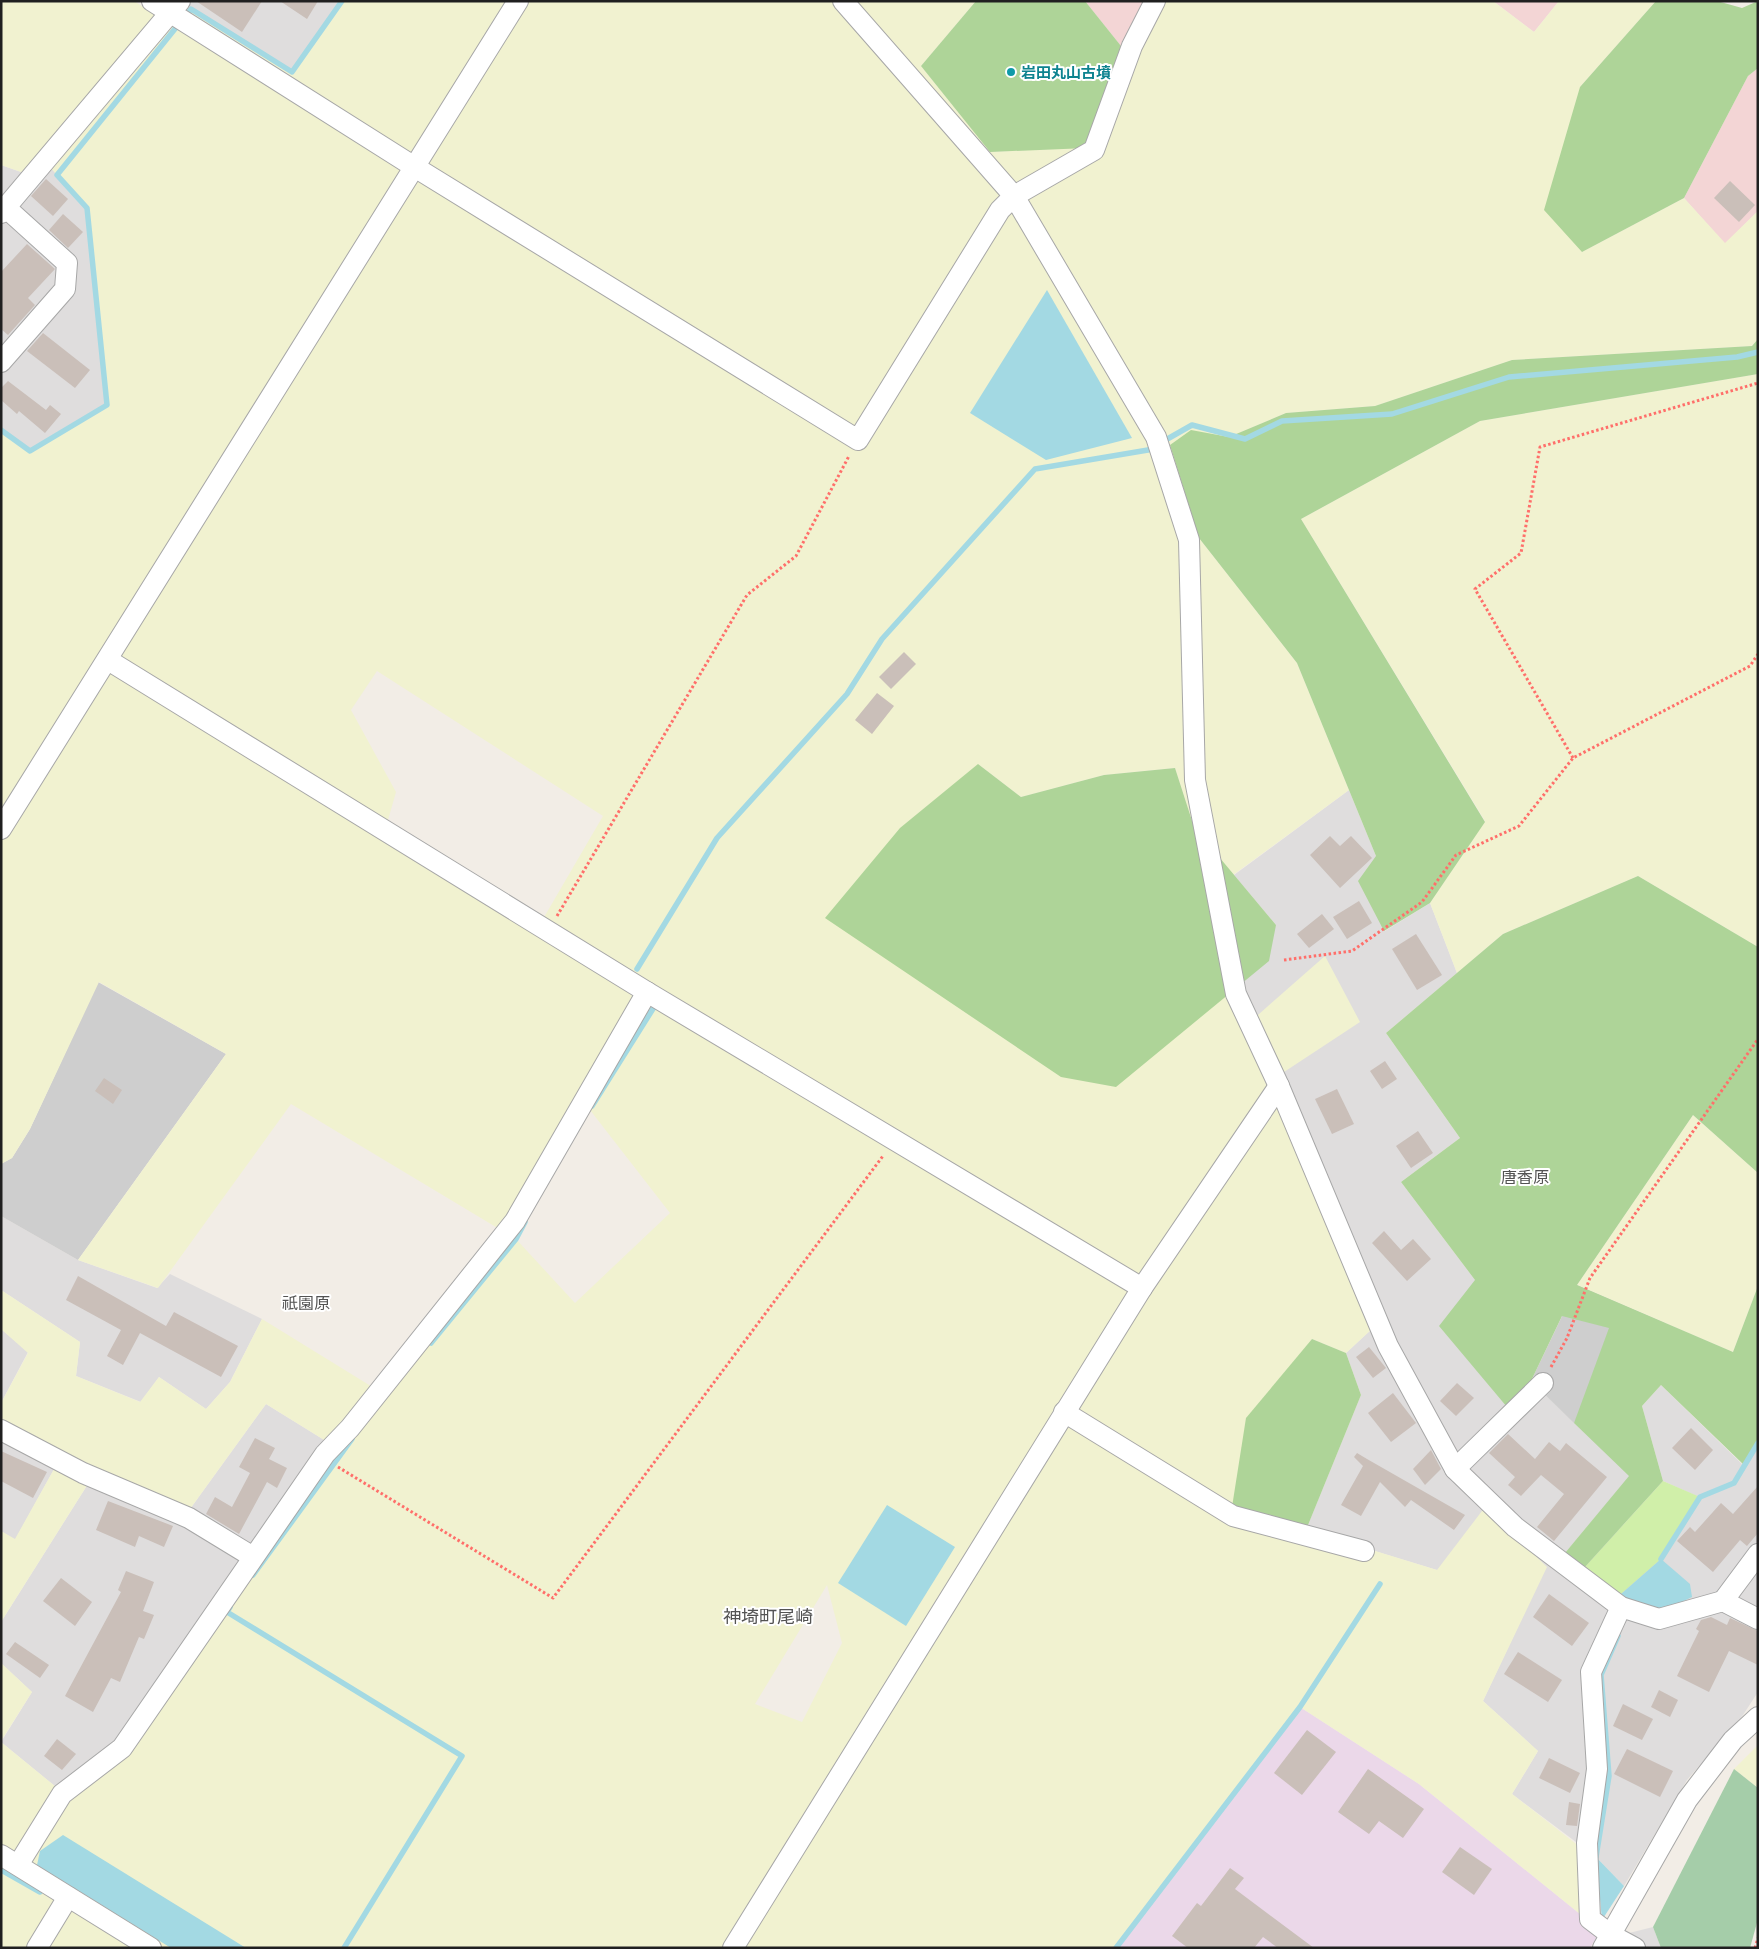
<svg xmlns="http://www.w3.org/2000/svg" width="1759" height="1949" viewBox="0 0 1759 1949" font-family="Arial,'Noto Sans JP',sans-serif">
<rect width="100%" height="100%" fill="#f2ede6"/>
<g fill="#dfdddd">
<path d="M179 1H342L292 72Z"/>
<path d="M39 155 87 208 107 405 30 451 1 430V165L24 173Z"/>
<path d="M1349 790 1376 856 1385 931 1430 903 1457 973 1386 1033 1460 1138 1401 1182 1475 1280 1531 1381 1630 1476 1565 1553 1699 1497 1663 1481 1642 1406 1661 1385 1743 1465 1758 1443V1692L1743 1715 1687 1780 1624 1886 1596 1857 1512 1794 1538 1751 1483 1701 1546 1567 1437 1570 1306 1530 1361 1395 1346 1353 1373 1328 1227 996 1276 925 1234 875Z"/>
<path d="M1 1216 78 1260 157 1288 170 1274 262 1319 230 1382 206 1409 159 1377 141 1402 76 1376 80 1342 1 1290Z"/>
<path d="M1 1329 28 1352 1 1403Z"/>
<path d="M266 1404 342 1451 127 1750 67 1796 1 1742 32 1692 1 1663V1622L98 1468 190 1509Z"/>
<path d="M1 1423 63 1453 15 1540 1 1531Z"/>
<path d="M1653 1927 1661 1948H1620L1629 1933Z"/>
</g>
<g fill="#f3d5d5">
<path d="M1085 1H1145L1121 46Z"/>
<path d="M1493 1H1559L1534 32Z"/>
<path d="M1758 68V211L1725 244 1684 198 1748 76Z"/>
</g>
<path fill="#ebd8e9" d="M1300 1707 1419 1784 1580 1914 1598 1935 1590 1948H1116Z"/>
<g fill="#cecece">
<path d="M98 982 226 1054 78 1260 1 1216V1164L12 1158 30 1129Z"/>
<path d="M1577 1285 1665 1323 1574 1423 1531 1381Z"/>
</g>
<g fill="#f1f2d0" fill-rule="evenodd">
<path d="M1 1H134L156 15 179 1 292 72 342 1H976L921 66 990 152 1087 147 1121 46 1145 1H1493L1534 32 1559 1H1656L1580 87 1582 252 1684 198 1725 243 1758 211V339L1752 346 1512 360 1375 406 1286 413 1229 437 1191 431 1199 538 1297 663 1349 790 1233 875 1194 827 1175 768 1104 775 1021 797 978 764 1227 995 1242 1029 1325 956 1360 1022 1269 1082 1373 1328 1346 1353 1312 1339 1232 1507 1437 1570 1485 1507 1547 1567 1483 1701 1538 1751 1512 1794 1580 1847V1914L1419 1784 1300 1707 1116 1948H1V1742L67 1796 127 1750 342 1451 266 1404 190 1509 98 1468 1 1622V1531L15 1539 63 1453 1 1423V1403L28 1353 1 1329V1290L80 1342 76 1376 140 1402 159 1377 206 1409 230 1382 262 1319 387 1396 516 1239 291 1104 158 1288 78 1260 226 1054 99 982 30 1129 12 1158 1 1164V430L30 451 107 405 87 208 39 155 24 173 1 165ZM377 671 603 816 543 919 386 827 396 792 351 710ZM590 1110 670 1213 575 1303 516 1239ZM827 1585 842 1643 802 1722 755 1704Z"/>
<path d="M1758 374V947L1638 876 1503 934 1457 973 1430 903 1485 821 1301 519 1480 421Z"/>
<path d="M1693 1115 1758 1173V1286L1733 1352 1577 1285Z"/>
<path d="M1 1663 32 1692 1 1741Z"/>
<path d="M1758 1745V1788L1734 1769Z"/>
</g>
<path fill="#d0efa9" d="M1663 1481 1700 1497 1661 1559 1621 1594 1584 1568Z"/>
<g fill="#aed498">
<path d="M976 1H1085L1121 46 1087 148 990 152 921 66Z"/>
<path d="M1656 1H1717L1742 8 1758 1V68L1748 76 1684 198 1582 252 1544 210 1580 87Z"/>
<path d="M1758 339V374L1480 421 1301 519 1485 822 1430 903 1384 931 1358 881 1376 856 1297 663 1199 538 1170 445 1191 430 1229 437 1286 413 1375 406 1512 360 1752 346Z"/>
<path d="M978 764 1021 797 1104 775 1175 768 1194 827 1276 925 1269 961 1116 1087 1061 1077 825 918 900 828Z"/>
<path d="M1638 876 1758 947V1173L1693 1115 1577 1285 1733 1352 1758 1286V1443L1744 1465 1661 1385 1642 1406 1663 1481 1584 1568 1565 1553 1629 1476 1574 1423 1609 1328 1562 1316 1531 1381 1507 1407 1439 1326 1475 1280 1401 1182 1460 1138 1386 1033 1503 934Z"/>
<path d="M1312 1339 1346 1353 1361 1395 1306 1530 1232 1507 1246 1418Z"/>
</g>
<path fill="#a5cda9" d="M1734 1769 1758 1788V1919L1750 1948H1661L1653 1927Z"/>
<g fill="#a3d9e3">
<path d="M1047 290 1132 438 1046 460 970 413Z"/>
<path d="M887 1505 955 1547 906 1626 838 1583Z"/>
<path d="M1661 1559 1690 1584 1692 1597 1663 1611 1634 1602 1621 1594Z"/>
<path d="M63 1835 246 1948H171L37 1865 40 1851Z"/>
<path d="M1596 1857 1624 1886 1602 1920Z"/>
</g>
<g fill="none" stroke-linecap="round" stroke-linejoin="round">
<g stroke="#a3d9e3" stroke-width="5.5">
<path d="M1 430 30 451 107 405 87 208 57 175 191 9 292 72 342 1"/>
<path d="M637 969 717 838 847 694 882 639 1035 469 1148 450 1192 425 1245 439 1282 421 1392 414 1509 377 1737 357 1758 352"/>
<path d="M592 1106 656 1004"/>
<path d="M431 1343 516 1239 525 1222"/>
<path d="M1661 1559 1700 1497 1734 1483 1758 1443"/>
<path d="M253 1575 352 1439"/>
<path d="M230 1607 227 1612 462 1756 344 1948"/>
<path d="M1596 1857 1609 1776 1601 1675 1618 1636"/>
<path d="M1 1870 40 1892 52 1874"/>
<path d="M1116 1948 1300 1707 1380 1584"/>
</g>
</g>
<g fill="#cabfb9">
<path d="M196 1H262L242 32Z"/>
<path d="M280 1H318L307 19Z"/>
<path d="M46 179 68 199 53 216 31 196Z"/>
<path d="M1730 181 1755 205 1739 222 1714 198Z"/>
<path d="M63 214 83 232 68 248 49 230Z"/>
<path d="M27 244 55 269 28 298 35 305 8 335 1 329V272Z"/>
<path d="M43 333 90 370 75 388 27 351Z"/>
<path d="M8 381 46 410 50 405 61 414 45 433 19 411 17 414 1 400V388Z"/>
<path d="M904 652 916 664 891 689 879 677Z"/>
<path d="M877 693 894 706 872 734 855 720Z"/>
<path d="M1330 836 1340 846 1351 836 1372 858 1340 888 1310 855Z"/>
<path d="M1359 901 1372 923 1347 939 1333 917Z"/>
<path d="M1322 914 1334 929 1309 948 1297 934Z"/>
<path d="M1416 934 1442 975 1417 990 1392 949Z"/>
<path d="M1385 1061 1397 1079 1382 1089 1370 1071Z"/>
<path d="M104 1078 122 1090 113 1104 95 1091Z"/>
<path d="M1337 1089 1354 1124 1332 1134 1315 1099Z"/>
<path d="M1418 1131 1433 1153 1411 1168 1396 1146Z"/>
<path d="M1384 1231 1401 1250 1413 1239 1431 1259 1407 1281 1372 1243Z"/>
<path d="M78 1276 166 1326 174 1312 238 1346 221 1377 140 1333 123 1365 107 1356 121 1330 66 1300Z"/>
<path d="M1369 1347 1386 1368 1373 1378 1356 1357Z"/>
<path d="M1457 1383 1474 1398 1456 1416 1440 1401Z"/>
<path d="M1393 1393 1416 1423 1391 1442 1368 1413Z"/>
<path d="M1691 1428 1713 1450 1695 1470 1672 1448Z"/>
<path d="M1508 1434 1535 1459 1549 1442 1560 1451 1566 1443 1607 1477 1554 1541 1537 1527 1564 1494 1541 1475 1521 1496 1508 1485 1515 1477 1489 1453Z"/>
<path d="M255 1438 275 1448 269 1459 287 1468 277 1488 267 1482 239 1534 206 1514 215 1497 232 1507 250 1473 239 1467Z"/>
<path d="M1431 1450 1441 1469 1425 1485 1413 1469Z"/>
<path d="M1 1451 47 1472 33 1498 1 1481Z"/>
<path d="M1357 1453 1367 1459 1465 1515 1454 1530 1411 1500 1405 1507 1380 1482 1361 1516 1341 1505 1363 1466 1354 1457Z"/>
<path d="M1758 1486V1533L1747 1546 1740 1540 1713 1572 1677 1541 1690 1527 1695 1532 1721 1503 1733 1514Z"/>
<path d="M108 1501 173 1526 164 1547 139 1536 135 1547 96 1530Z"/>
<path d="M126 1571 154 1582 143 1611 154 1615 144 1639 139 1637 120 1682 111 1678 93 1712 65 1696 121 1592 118 1590Z"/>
<path d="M61 1578 92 1602 75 1626 43 1601Z"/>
<path d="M1549 1594 1589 1623 1572 1646 1533 1617Z"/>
<path d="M1711 1617 1727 1625 1730 1618 1758 1631V1665L1729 1651 1709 1692 1677 1676 1699 1631 1696 1629 1701 1620Z"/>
<path d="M15 1642 49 1665 40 1678 6 1654Z"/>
<path d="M1518 1652 1562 1680 1548 1702 1504 1674Z"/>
<path d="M1659 1690 1678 1700 1670 1717 1651 1707Z"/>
<path d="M1623 1704 1653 1719 1642 1740 1613 1726Z"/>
<path d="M1307 1730 1336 1752 1302 1795 1274 1773Z"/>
<path d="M57 1739 76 1754 62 1770 44 1756Z"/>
<path d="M1627 1749 1673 1771 1660 1797 1614 1774Z"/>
<path d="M1549 1758 1580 1773 1570 1793 1539 1778Z"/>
<path d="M1368 1769 1424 1809 1403 1838 1379 1821 1369 1834 1338 1812Z"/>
<path d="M1569 1802 1580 1804 1577 1826 1566 1825Z"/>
<path d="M1460 1847 1492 1869 1474 1895 1442 1872Z"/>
<path d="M1230 1868 1244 1878 1235 1889 1314 1948H1278L1263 1937 1254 1948H1188L1172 1936 1197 1903 1201 1906Z"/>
</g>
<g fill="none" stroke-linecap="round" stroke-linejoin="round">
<g stroke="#a7a7a7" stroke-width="22">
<g id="minor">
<path d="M152 1 413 166 858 440 1000 210 1014 196 1094 150 1132 46 1155 1"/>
<path d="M843 1 1014 196 1156 437 1189 540 1195 780 1236 994 1279 1086 1388 1346 1455 1469 1515 1527 1621 1607 1659 1619 1723 1601 1758 1619"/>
<path d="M1 213 180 1"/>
<path d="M1 362 65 289 67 263 5 207"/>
<path d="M108 660 647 992 1142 1288"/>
<path d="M1 829 518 1"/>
<path d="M1064 1412 1233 1516 1364 1551"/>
<path d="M1 1430 83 1473 189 1518 253 1557"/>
<path d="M1455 1469 1543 1383"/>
<path d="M1723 1601 1758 1554"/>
<path d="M1621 1607 1591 1672 1597 1769 1587 1843 1590 1919 1611 1935 1635 1948"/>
<path d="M1 1855 151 1948"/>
<path d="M18 1865 62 1794 122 1748 325 1454 350 1428 515 1221 647 992"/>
<path d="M37 1948 68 1897"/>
<path d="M733 1948 1142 1288 1279 1086"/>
<path d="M1603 1948 1687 1800 1733 1740 1758 1717"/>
</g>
</g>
<g stroke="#ff6f6a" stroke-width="3" stroke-dasharray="2.5 2.5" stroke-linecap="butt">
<path d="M1573 758 1475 589 1521 553 1540 447 1758 383"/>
<path d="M557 916 747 595 796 556 849 456"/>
<path d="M1284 960 1352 951 1422 902 1456 855 1519 826 1573 758 1750 666 1758 654"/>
<path d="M1551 1367 1567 1338 1590 1278 1758 1039"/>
<path d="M338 1467 553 1598 883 1156"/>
<path d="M1755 1948 1758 1938"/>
</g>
<use href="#minor" stroke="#fff" stroke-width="20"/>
</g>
<circle fill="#0f9aa8" stroke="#fff" stroke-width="2" cx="1011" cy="72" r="5"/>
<g text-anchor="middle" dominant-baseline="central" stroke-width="4" stroke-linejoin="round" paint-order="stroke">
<g font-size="15" font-weight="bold" fill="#0d838f" stroke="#fff" text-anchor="start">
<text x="1021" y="72">岩田丸山古墳</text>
</g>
<g font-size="16" fill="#535353" stroke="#fff">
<text x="1525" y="1177">唐香原</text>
<text x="306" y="1303">祇園原</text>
</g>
<g font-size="18" fill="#535353" stroke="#fff">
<text x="768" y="1617">神埼町尾崎</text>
</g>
</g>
<rect width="1759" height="1949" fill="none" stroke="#202020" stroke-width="5"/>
</svg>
